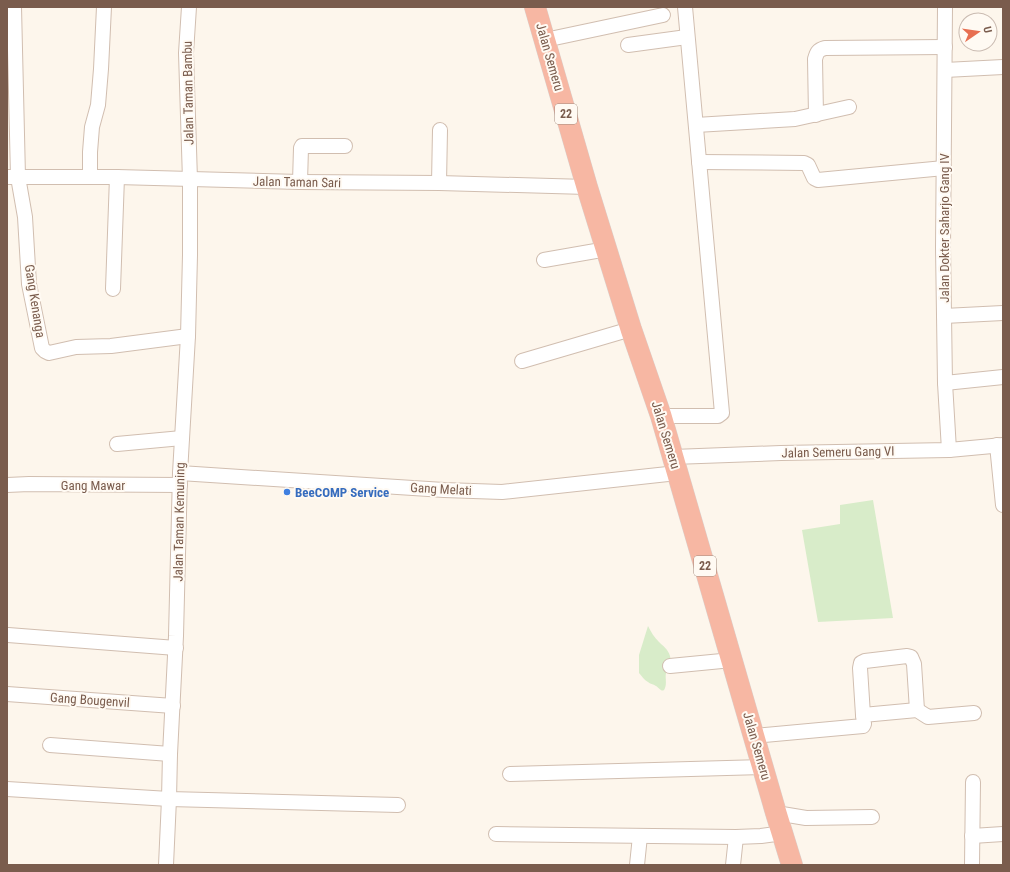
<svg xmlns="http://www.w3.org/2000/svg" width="1010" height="872" viewBox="0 0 1010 872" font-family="'Roboto Condensed',sans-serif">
<rect width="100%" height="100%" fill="#fdf6ec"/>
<g fill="#d8ecc9">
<path d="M873 500 893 618 818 622 802 530 840 524V505Z"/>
<path d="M648 626C651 632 654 637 659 642 663 646 668 649 670 656 672 662 667 667 666 673 665 677 667 684 665 688 663 694 659 688 656 686 653 684 650 684 648 682 644 680 642 676 639 673V655Z"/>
</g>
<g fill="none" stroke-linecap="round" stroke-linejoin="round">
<g stroke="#d1beb0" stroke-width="16">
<g id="minor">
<path d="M14 7 18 177 25 217 29 284 42 348 45 351 49 353 76 347 111 346 188 336"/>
<path d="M945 7 943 247 945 383 949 450"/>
<path d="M545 40 663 15"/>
<path d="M628 45 687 37"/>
<path d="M945 70 1003 67"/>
<path d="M816 115 815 59C817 52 818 50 825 48L945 47"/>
<path d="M696 125 795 119 849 107"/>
<path d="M699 162 804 163 808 165 814 178 818 180 944 168"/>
<path d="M7 177H117L300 182 439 183 587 187"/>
<path d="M90 177V152L92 127 98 105 101 69 104 7"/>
<path d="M300 182 301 148 302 146H345"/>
<path d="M439 183 440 130"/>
<path d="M544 260 607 249"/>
<path d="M113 289 117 177"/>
<path d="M944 316 1003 313"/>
<path d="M522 361 631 329"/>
<path d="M945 383 1003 377"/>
<path d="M661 416H718L722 413 685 7"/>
<path d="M117 444 182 438"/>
<path d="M997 445 1003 505"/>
<path d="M673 457 781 453 949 450 1003 445"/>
<path d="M180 473 444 490 502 492 677 473"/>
<path d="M7 485 29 484 180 485"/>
<path d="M8 635 176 648"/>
<path d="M670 666 732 660"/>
<path d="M7 694 173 706"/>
<path d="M863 715 860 668 861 663 865 661 907 656 911 657 914 664 917 710"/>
<path d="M754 736 863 726 864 724 863 715 917 710 928 717 974 713"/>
<path d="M50 745 170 754"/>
<path d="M510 774 763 767"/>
<path d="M7 789 169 799 398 805"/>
<path d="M776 813 806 818 872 817"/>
<path d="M496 834 736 837 761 836 783 833"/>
<path d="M972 836 1003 834"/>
<path d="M166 865 169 799 170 754 176 636 180 473 188 336 190 255V180L186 53 189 7"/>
<path d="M637 865 640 836"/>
<path d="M733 865 736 837"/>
<path d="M972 865 973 782"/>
</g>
</g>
<g stroke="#dad1cd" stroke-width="22">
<path id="highway" d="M535 7 587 187 631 329 661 416 776 813 792 865"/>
</g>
<use href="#minor" stroke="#fff" stroke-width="14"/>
<use href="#highway" stroke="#f7b7a3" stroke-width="21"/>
</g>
<circle fill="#3f7fe0" stroke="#fffaf3" stroke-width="1.5" cx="287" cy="492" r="4"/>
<g text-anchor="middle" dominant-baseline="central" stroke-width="4" stroke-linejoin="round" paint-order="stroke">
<g fill="#fffaf3" stroke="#a28b7f" stroke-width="1">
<rect x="555" y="104" width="22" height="20" rx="3"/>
<rect x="694" y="556" width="22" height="20" rx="3"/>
</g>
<g font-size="12" font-weight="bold" fill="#7a5c4d">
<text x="566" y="114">22</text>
<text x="705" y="566">22</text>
</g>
<g font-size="13" fill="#7a5c4d" stroke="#fffaf3">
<text transform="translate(550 57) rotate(74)">Jalan Semeru</text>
<text transform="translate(188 93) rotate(-91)">Jalan Taman Bambu</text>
<text transform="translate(297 182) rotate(1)">Jalan Taman Sari</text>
<text transform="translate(944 228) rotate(-90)">Jalan Dokter Saharjo Gang IV</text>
<text transform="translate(35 301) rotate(81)">Gang Kenanga</text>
<text transform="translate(666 435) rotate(73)">Jalan Semeru</text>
<text transform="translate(838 452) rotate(-1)">Jalan Semeru Gang VI</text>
<text x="93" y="485">Gang Mawar</text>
<text transform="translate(441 489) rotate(3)">Gang Melati</text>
<text transform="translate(179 522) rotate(-89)">Jalan Taman Kemuning</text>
<text transform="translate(90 700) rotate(4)">Gang Bougenvil</text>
<text transform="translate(757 746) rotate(74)">Jalan Semeru</text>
</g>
<g font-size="13" font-weight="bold" fill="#366cbe" stroke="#fffaf3" text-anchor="start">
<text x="295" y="492">BeeCOMP Service</text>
</g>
</g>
<rect width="1010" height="872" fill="none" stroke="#7a5c4d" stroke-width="16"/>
<g transform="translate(978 32) rotate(77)"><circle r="19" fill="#fffaf3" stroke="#cabbb1"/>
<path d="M0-3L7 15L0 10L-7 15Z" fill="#e76f51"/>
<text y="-6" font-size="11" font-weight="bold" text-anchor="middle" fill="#7a5c4d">U</text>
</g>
</svg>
